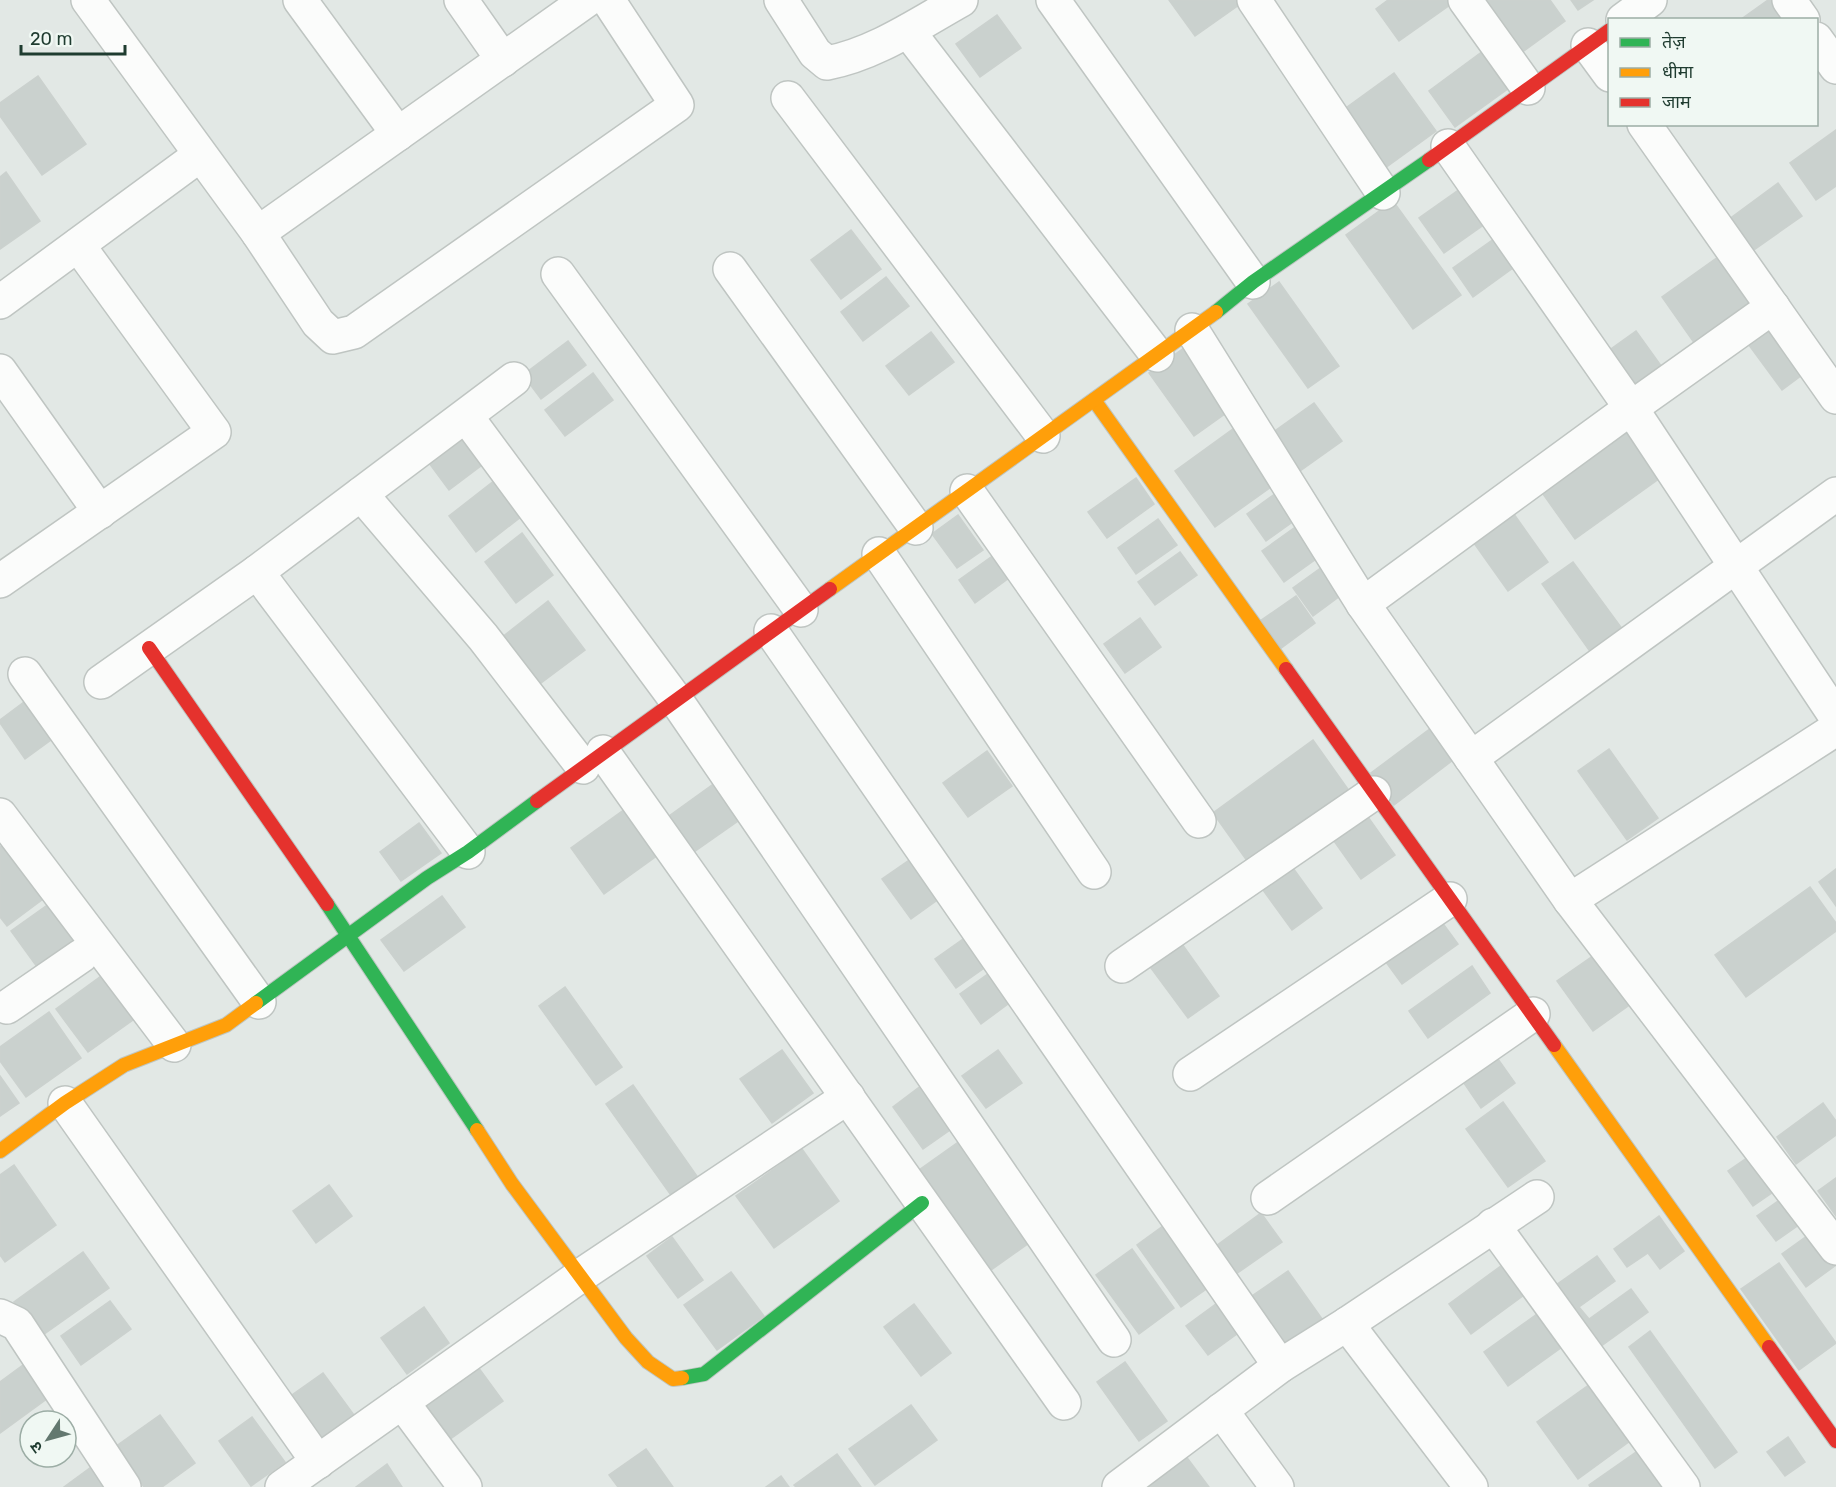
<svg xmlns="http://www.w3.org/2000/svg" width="1836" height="1487" viewBox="0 0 1836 1487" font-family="Rubik,'Noto Sans Devanagari',sans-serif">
<rect width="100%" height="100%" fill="#e2e8e5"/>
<g fill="#cad1ce" stroke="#cbd1ce" stroke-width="1.5">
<path d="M1169 0H1246L1195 36Z"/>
<path d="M1388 0H1457L1399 41 1376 9Z"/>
<path d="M1482 0H1550L1565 21 1517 56Z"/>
<path d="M1571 0H1593L1578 10Z"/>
<path d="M1768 0H1778L1792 20H1740Z"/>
<path d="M997 15 1021 48 980 77 956 44Z"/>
<path d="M1483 51 1509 88 1455 127 1429 91Z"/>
<path d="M1394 73 1436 131 1381 171 1339 113Z"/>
<path d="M38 76 86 144 42 175 0 116V103Z"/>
<path d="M1836 130V186L1816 200 1790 163Z"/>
<path d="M6 172 40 221 0 249V177Z"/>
<path d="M1778 183 1802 216 1751 252 1728 220Z"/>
<path d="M1467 184 1492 219 1444 253 1419 218Z"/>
<path d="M1393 201 1461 295 1413 329 1346 235Z"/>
<path d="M851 230 881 269 841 299 811 260Z"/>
<path d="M1498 236 1517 265 1473 297 1453 268Z"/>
<path d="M1718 257 1751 303 1695 344 1662 297Z"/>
<path d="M886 277 909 306 863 341 841 312Z"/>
<path d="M1279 282 1339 366 1308 388 1248 304Z"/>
<path d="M1764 316 1806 372 1782 390 1740 333Z"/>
<path d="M1636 331 1667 374 1628 402 1597 359Z"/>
<path d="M931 332 954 362 909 395 886 366Z"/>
<path d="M568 341 586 365 541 399 523 375Z"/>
<path d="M1191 343 1236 406 1194 436 1149 373Z"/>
<path d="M593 373 613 400 565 436 545 410Z"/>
<path d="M1314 403 1342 441 1300 471 1272 433Z"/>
<path d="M1630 421 1667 473 1575 539 1538 487Z"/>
<path d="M1237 426 1278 482 1215 527 1175 471Z"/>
<path d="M463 431 486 462 449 490 426 459Z"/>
<path d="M1136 478 1154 504 1107 538 1088 512Z"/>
<path d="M495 480 522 516 476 552 449 516Z"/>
<path d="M1279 491 1298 518 1266 541 1247 514Z"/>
<path d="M1511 510 1548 562 1508 591 1471 539Z"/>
<path d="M958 515 983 550 957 568 932 534Z"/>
<path d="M1158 519 1177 545 1136 574 1118 548Z"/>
<path d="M1301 523 1323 554 1284 582 1262 551Z"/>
<path d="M522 533 553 575 516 603 485 562Z"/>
<path d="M998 552 1013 575 975 603 959 580Z"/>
<path d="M1180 552 1197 575 1155 605 1138 582Z"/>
<path d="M1329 562 1348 590 1313 616 1293 588Z"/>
<path d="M1573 562 1626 634 1594 657 1542 584Z"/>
<path d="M1296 596 1315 623 1280 649 1260 621Z"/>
<path d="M548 601 585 650 537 686 501 638Z"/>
<path d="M1140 618 1161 647 1125 673 1104 644Z"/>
<path d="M28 699 55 737 25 759 0 723V720Z"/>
<path d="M1431 728 1457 757 1394 805 1371 773Z"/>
<path d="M1313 740 1350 792 1250 865 1213 813Z"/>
<path d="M1609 749 1658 818 1627 840 1578 771Z"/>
<path d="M987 751 1012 786 968 817 943 783Z"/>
<path d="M712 785 738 821 691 854 665 819Z"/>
<path d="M625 809 658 855 604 894 571 848Z"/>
<path d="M1363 810 1395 855 1361 879 1329 834Z"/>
<path d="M419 823 441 853 401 881 380 852Z"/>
<path d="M4 844 43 899 7 926 0 917V847Z"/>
<path d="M918 854 947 893 911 919 882 879Z"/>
<path d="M1285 857 1322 908 1292 930 1255 879Z"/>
<path d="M1836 869V906L1819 882Z"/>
<path d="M1810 887 1836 923V931L1746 997 1715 955Z"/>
<path d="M442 896 465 927 404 971 381 940Z"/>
<path d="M53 901 82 941 40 971 11 931Z"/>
<path d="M1436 914 1458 944 1402 984 1380 954Z"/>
<path d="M973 932 994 961 956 988 935 959Z"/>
<path d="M1177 937 1219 996 1188 1018 1145 960Z"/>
<path d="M1600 951 1635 1001 1593 1031 1557 981Z"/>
<path d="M999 966 1020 995 981 1024 960 994Z"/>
<path d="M1472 966 1490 993 1428 1038 1409 1011Z"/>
<path d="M108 971 140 1015 88 1052 56 1009Z"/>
<path d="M565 987 622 1067 596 1085 539 1006Z"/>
<path d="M49 1012 81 1058 26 1097 0 1061V1047Z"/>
<path d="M1488 1045 1515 1083 1481 1108 1455 1070Z"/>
<path d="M782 1050 813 1093 772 1123 740 1079Z"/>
<path d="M998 1050 1022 1083 986 1108 962 1076Z"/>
<path d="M0 1076 19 1103 0 1116Z"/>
<path d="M926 1082 957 1125 923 1149 893 1107Z"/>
<path d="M633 1085 699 1179 673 1198 606 1104Z"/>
<path d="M1503 1102 1545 1161 1508 1187 1466 1129Z"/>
<path d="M1823 1103 1836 1121V1135L1796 1164 1777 1137Z"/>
<path d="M964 1138 1036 1238 984 1275 912 1175Z"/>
<path d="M802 1149 839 1201 774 1248 736 1196Z"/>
<path d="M1754 1153 1779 1188 1753 1206 1728 1171Z"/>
<path d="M14 1165 56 1225 5 1262 0 1255V1175Z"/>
<path d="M1836 1178V1216L1818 1191Z"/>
<path d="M329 1185 352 1216 316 1243 293 1211Z"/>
<path d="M1791 1192 1810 1217 1776 1241 1757 1216Z"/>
<path d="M1261 1213 1282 1242 1236 1274 1216 1246Z"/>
<path d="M1659 1216 1684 1251 1660 1269 1648 1253 1627 1267 1614 1249Z"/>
<path d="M1174 1218 1219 1280 1181 1307 1137 1245Z"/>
<path d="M1818 1228 1836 1254V1265L1806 1287 1782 1254Z"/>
<path d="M672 1237 703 1280 678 1298 647 1256Z"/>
<path d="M1132 1249 1174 1308 1139 1334 1096 1275Z"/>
<path d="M83 1252 109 1288 40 1337 14 1302Z"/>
<path d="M1597 1256 1615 1281 1579 1307 1589 1319 1631 1289 1648 1312 1593 1352 1549 1290Z"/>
<path d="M1509 1260 1531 1290 1471 1334 1449 1304Z"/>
<path d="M1779 1263 1836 1343 1799 1370 1741 1289Z"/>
<path d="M1288 1271 1325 1323 1287 1351 1249 1298Z"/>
<path d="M731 1272 764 1316 717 1350 684 1305Z"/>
<path d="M1224 1298 1245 1328 1208 1355 1186 1326Z"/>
<path d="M110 1301 131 1329 81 1365 61 1336Z"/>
<path d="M914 1304 951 1353 921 1376 884 1327Z"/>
<path d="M424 1307 449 1343 407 1374 381 1338Z"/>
<path d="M1537 1314 1562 1347 1508 1386 1484 1352Z"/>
<path d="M1650 1331 1737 1452 1715 1468 1629 1347Z"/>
<path d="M1125 1362 1167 1421 1139 1441 1097 1382Z"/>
<path d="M23 1365 48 1398 0 1433V1382Z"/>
<path d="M478 1367 503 1401 442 1445 417 1411Z"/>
<path d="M323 1373 354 1415 323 1438 292 1395Z"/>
<path d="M1593 1382 1634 1438 1578 1479 1537 1422Z"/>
<path d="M911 1405 937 1440 875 1485 849 1449Z"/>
<path d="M160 1415 195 1463 162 1487H144L115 1447Z"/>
<path d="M252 1417 285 1462 251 1486 219 1441Z"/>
<path d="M1788 1437 1805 1462 1785 1476 1767 1452Z"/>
<path d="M646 1449 673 1487H618L609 1475Z"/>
<path d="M1639 1450 1666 1487H1590L1589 1485Z"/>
<path d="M837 1454 861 1487H796L794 1485Z"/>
<path d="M1185 1455 1209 1487H1140Z"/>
<path d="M98 1462 116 1487H64Z"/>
<path d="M387 1464 402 1487H356Z"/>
<path d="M781 1476 789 1487H766Z"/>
</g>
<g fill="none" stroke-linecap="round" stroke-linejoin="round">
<g stroke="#bfc5c2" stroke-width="36">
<g id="street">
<path d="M88 0 258 233 318 323 333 337 354 332 677 105 608 0"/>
<path d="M300 0 398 134"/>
<path d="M461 0 503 60"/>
<path d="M781 0 815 53 827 63C875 54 918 24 961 0"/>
<path d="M1053 0 1253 282"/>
<path d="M1254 0 1383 193"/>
<path d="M1465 0 1528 88"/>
<path d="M1789 0 1803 20"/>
<path d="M1623 20 1650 0"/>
<path d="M908 31 1157 355"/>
<path d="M1816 39 1836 67"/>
<path d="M1588 45 1610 75"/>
<path d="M788 98 1043 436"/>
<path d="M1644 124 1836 397"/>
<path d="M1448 146 1631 408 1836 717"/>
<path d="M258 233 587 0"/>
<path d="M730 269 916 528"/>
<path d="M558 274 801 610"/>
<path d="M0 302 200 155"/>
<path d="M1192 330 1363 604 1471 758 1570 900 1836 1248"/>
<path d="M0 371 100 512"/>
<path d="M466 416 676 700 1114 1340"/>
<path d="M967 491 1199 821"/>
<path d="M361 494 483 637 583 767"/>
<path d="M879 554 1094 872"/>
<path d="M257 572 468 852"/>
<path d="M0 581 214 432 78 245"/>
<path d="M1363 604 1631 408 1773 307"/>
<path d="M771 631 1280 1366"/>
<path d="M25 674 259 1002"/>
<path d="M101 682 257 572 514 379"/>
<path d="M603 752 1064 1403"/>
<path d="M1471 758 1836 494"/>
<path d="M0 815 174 1045"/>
<path d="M1570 900 1836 729"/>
<path d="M1122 966 1374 793"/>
<path d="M7 1007 81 956"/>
<path d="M1190 1074 1450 899"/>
<path d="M65 1103 318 1462"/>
<path d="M1268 1198 1533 1014"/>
<path d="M1493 1225 1683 1487"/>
<path d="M0 1316 17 1324 124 1487"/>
<path d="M1347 1324 1471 1487"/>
<path d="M402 1402 465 1487"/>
<path d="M1221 1410 1277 1487"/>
<path d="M282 1487 580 1276 848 1097"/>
<path d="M1119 1487 1280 1366 1347 1324 1537 1197"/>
</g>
</g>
<g stroke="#bec6c2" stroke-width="16">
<g id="fast">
<path d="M1216 312 1253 282 1429 160"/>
<path d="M327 904 477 1130"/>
<path d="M256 1003 427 878 468 852 537 801"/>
<path d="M682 1378 704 1374 922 1203"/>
</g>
</g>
<g stroke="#bec6c2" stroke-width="16">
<g id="slow">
<path d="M1094 400 1286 669"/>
<path d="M830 589 1216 312"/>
<path d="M1554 1045 1769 1347"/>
<path d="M477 1130 512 1184 626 1338 648 1362 673 1379 682 1378"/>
<path d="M0 1151 65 1103 124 1065 226 1025 256 1003"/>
</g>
</g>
<g stroke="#bec6c2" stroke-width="16">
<g id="jam">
<path d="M1429 160 1610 30"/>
<path d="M149 648 327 904"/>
<path d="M1286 669 1554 1045"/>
<path d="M537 801 830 589"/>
<path d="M1769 1347 1836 1441"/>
</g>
</g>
<use href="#street" stroke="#fbfcfb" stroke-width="33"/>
<use href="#fast" stroke="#30b455" stroke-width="14"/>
<use href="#slow" stroke="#ff9f0a" stroke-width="14"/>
<use href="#jam" stroke="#e5322d" stroke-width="14"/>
</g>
<rect x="1608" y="18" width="210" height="108" fill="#f0f8f3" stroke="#9cada5" stroke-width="1.5"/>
<rect x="1620" y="38" width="30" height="9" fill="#30b455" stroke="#9cada5" stroke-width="1.5"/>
<text x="1662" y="48" font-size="18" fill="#1f3c30">तेज़</text>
<rect x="1620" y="68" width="30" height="9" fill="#ff9f0a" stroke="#9cada5" stroke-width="1.5"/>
<text x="1662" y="78" font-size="18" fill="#1f3c30">धीमा</text>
<rect x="1620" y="98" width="30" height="9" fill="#e5322d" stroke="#9cada5" stroke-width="1.5"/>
<text x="1662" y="108" font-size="18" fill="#1f3c30">जाम</text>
<g transform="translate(48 1439) rotate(234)"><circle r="28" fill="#f0f8f3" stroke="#9cada5" stroke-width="1.5"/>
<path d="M0-4.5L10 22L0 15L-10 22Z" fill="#63786f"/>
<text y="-9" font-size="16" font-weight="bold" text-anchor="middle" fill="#1f3c30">उ</text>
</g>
<path d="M21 45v9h104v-9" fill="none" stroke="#1f3c30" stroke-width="3"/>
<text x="30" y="45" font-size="18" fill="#1f3c30" stroke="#f0f8f3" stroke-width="4.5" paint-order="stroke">20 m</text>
</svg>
